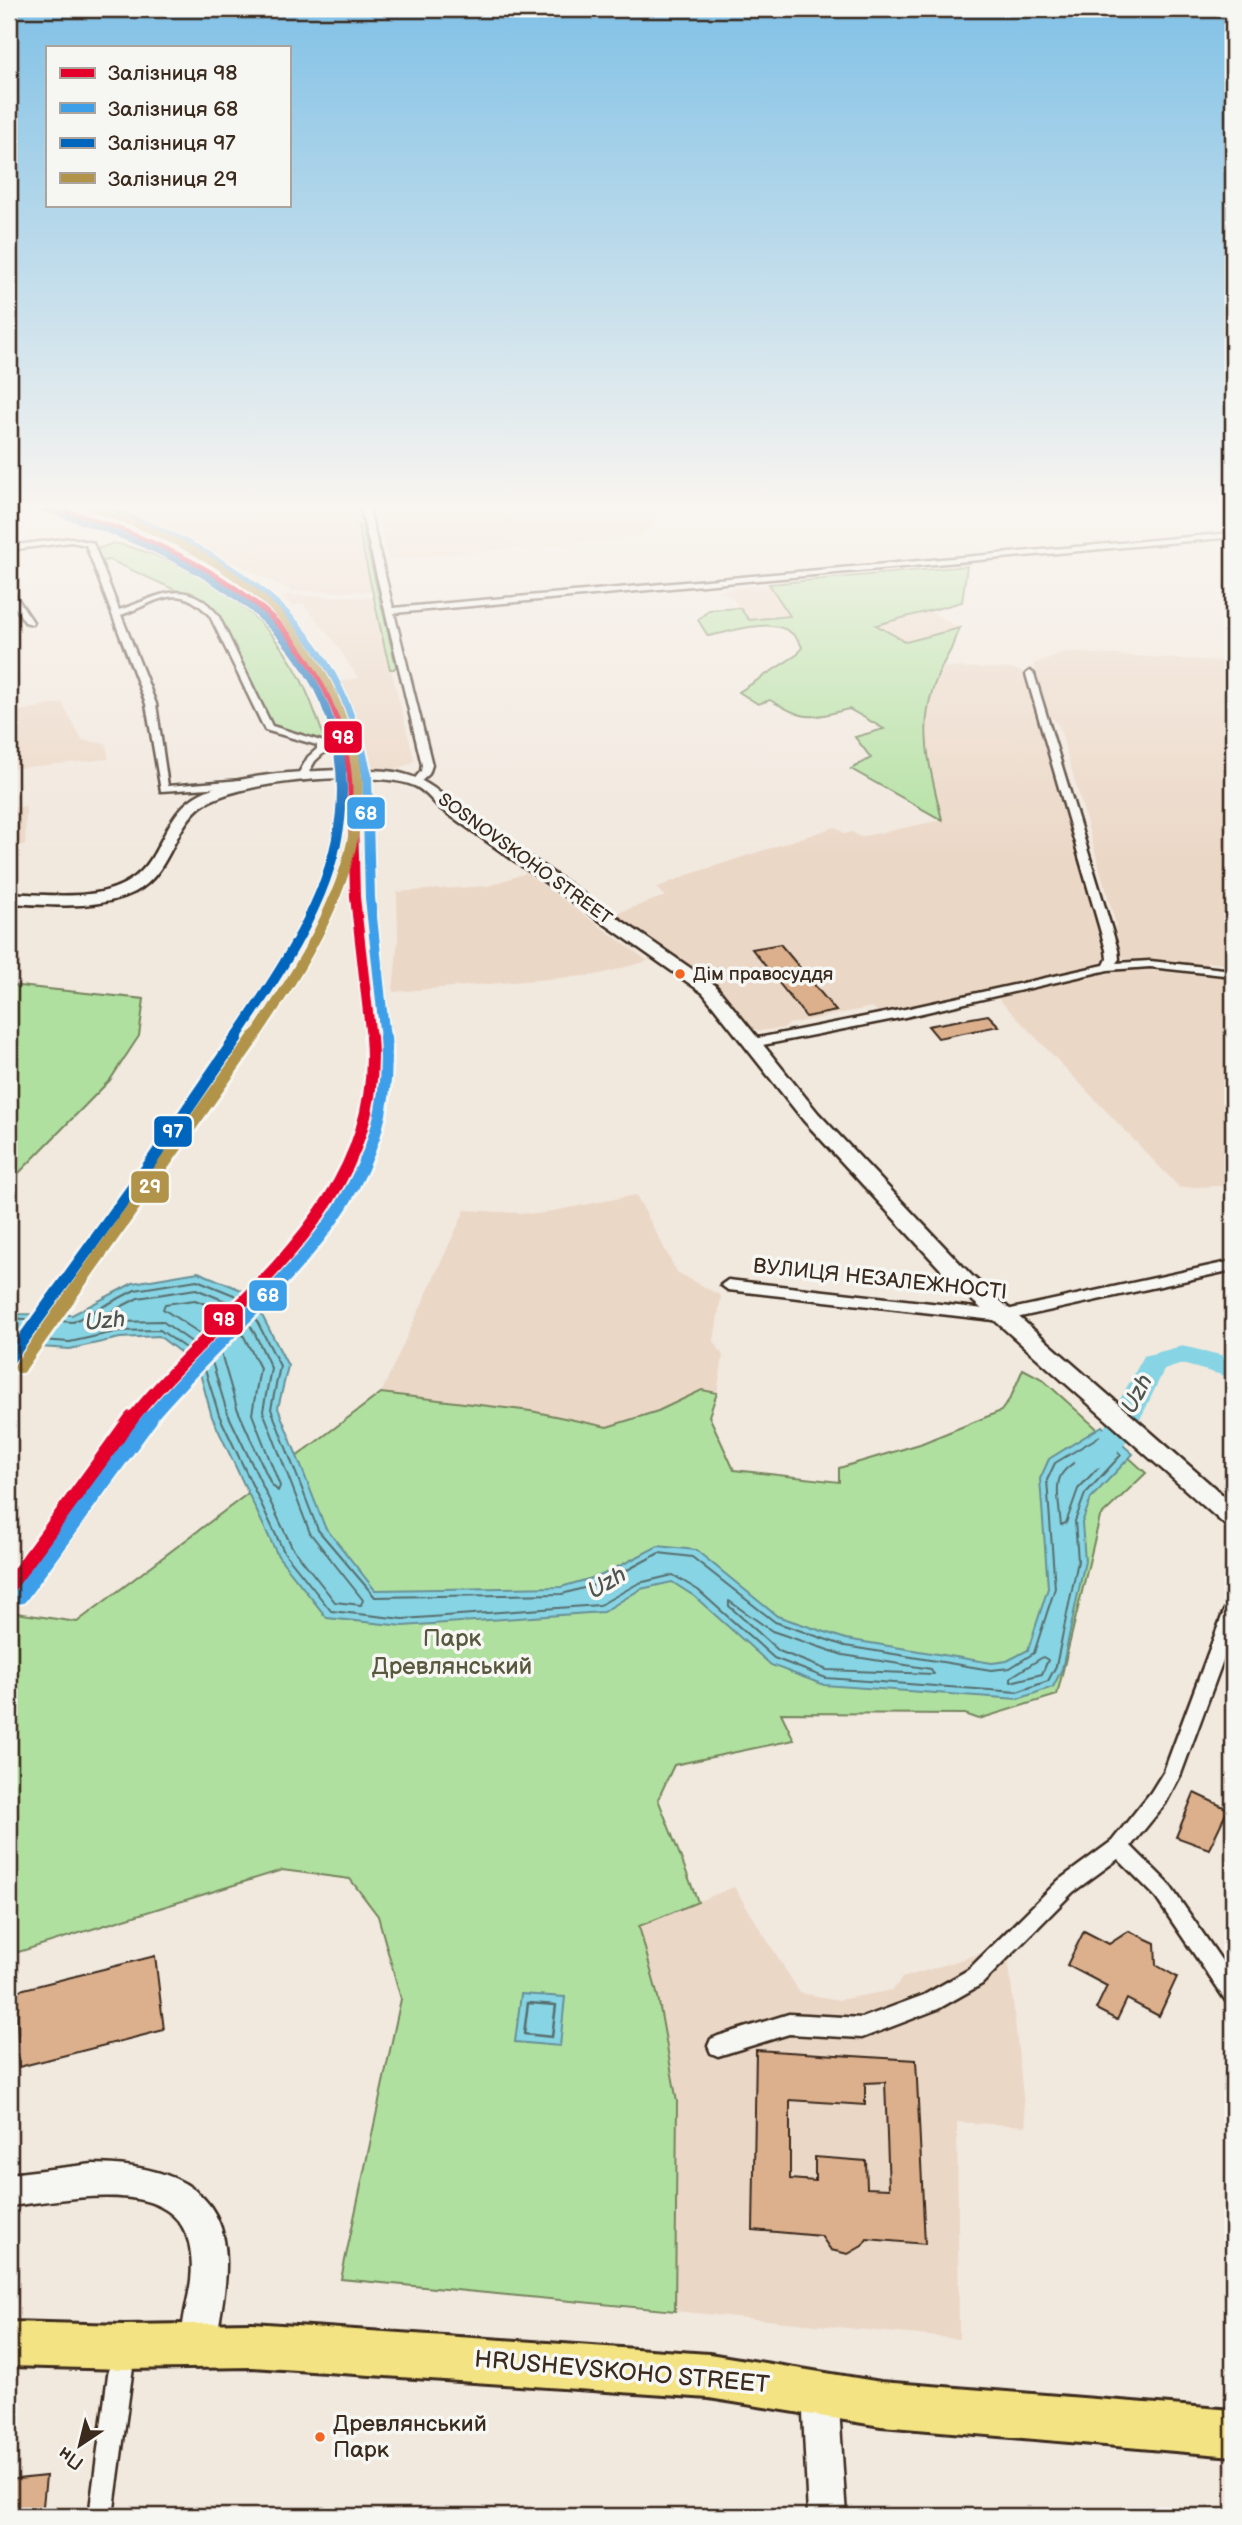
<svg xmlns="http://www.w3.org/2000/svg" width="1242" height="2525" viewBox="0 0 1242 2525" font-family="'Balsamiq Sans',sans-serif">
<rect width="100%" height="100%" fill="#f1e8de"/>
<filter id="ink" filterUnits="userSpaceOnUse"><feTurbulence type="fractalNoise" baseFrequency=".0143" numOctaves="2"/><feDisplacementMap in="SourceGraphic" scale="14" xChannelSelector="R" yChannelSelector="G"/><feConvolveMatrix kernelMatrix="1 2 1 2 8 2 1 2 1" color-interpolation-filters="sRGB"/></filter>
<g filter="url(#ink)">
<g fill="#ebd7c6">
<path d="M99 505H358L362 526 358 527 371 592 292 591 139 516Z"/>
<path d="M373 505H671L672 506 640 536 389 560Z"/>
<path d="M769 584 791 616 749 620 732 598 718 590Z"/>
<path d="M286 595 372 597 412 750 414 760 411 764 393 769H361L349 723 333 683 358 678 334 641 303 604 293 606 282 598Z"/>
<path d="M930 612 960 628 906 642 876 624Z"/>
<path d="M1064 652 1233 662V965L1207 962 1208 969 1133 962 1120 956 1113 929 1116 925 1059 726 1045 711 1035 674 1034 664Z"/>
<path d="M940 667 1013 669 1023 672 1106 955 1103 961 1079 970 878 1012 872 1007 789 1024 785 1028 759 1031 750 1027 715 982 675 958 615 914 665 896 656 888 688 875 835 827 845 834 852 832 860 837 942 820 927 757 925 710Z"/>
<path d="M62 703 82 740 106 744 109 759 9 769V713Z"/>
<path d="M26 806 25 845 9 846V808Z"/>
<path d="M526 873 648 961 596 975 393 992 398 940 397 892 488 886Z"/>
<path d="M1133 969 1233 978V1185L1180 1188 994 994Z"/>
<path d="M636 1195 677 1272 721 1296 714 1341 723 1356 717 1393 702 1390 658 1411 607 1427 531 1411 381 1393 465 1210 538 1214Z"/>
<path d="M734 1887 800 1993 839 2000 893 1990 902 1978 986 1952 1009 1964 1026 2126 957 2122 959 2339 675 2311 677 2102 658 1997 639 1925Z"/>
</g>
<g fill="#b0e09f" stroke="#76855e" stroke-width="2">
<path d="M358 526H362L396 666 394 669H390L385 649Z"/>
<path d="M114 543C182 558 258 604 293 665 307 688 316 715 325 740L304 738 273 725 210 606 110 560 101 561 96 549Z"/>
<path d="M967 566 962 602 876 625 906 642 960 628C954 636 954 645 949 653 913 715 927 755 942 820L851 769 871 758 855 737 884 729 849 709C809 719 807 721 770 700L758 704 739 692 798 654 802 647C786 610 738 631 708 636L698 620 709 610 740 608 749 620 790 616 769 584Z"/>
<path d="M9 985 144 999 139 1036 110 1080 9 1183Z"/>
<path d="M1023 1369 1042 1379 1146 1473 1100 1517 1057 1695 979 1719 965 1714 781 1713 794 1740 674 1765 658 1799 698 1902 639 1926 658 1997 677 2102 675 2311 341 2279 401 1999 378 1916 350 1879 282 1870 9 1955V1612L77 1622 381 1393 531 1411 607 1427 658 1411 702 1390 717 1393 709 1416 734 1470 839 1482V1468L920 1444 1001 1411 1011 1397Z"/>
</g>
<g fill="#86d4e4" stroke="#689095" stroke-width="2">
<path d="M198 1272 251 1294 288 1366 278 1408 325 1527 375 1590 561 1587 602 1575 658 1546 696 1550 777 1616 846 1639 992 1663 1007 1661 1028 1650 1048 1588 1040 1479 1049 1459 1102 1426 1133 1454 1091 1498 1082 1523 1085 1561 1062 1669 1053 1687 1018 1699 824 1685 771 1665 694 1596 672 1582 641 1589 603 1612 403 1626 327 1618 278 1556 212 1417 198 1366 159 1336 120 1338 70 1349 9 1345V1310L18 1314 72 1315 133 1283Z"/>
<path d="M521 1994 565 1997 560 2046 515 2042Z"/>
</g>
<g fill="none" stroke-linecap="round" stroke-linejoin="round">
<g stroke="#596e6d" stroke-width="2">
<path d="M196 1289 240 1307 256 1336 271 1368 263 1411 310 1533 363 1600 361 1605 335 1602 292 1547 227 1412 210 1355 162 1321 119 1322 97 1327 94 1324 95 1320 138 1298Z"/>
<path d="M195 1300 233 1315 260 1368 252 1414 280 1486 278 1491 271 1484 237 1408 221 1353 204 1336 163 1309 165 1304Z"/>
<path d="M9 1318 73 1322 135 1290 197 1280 246 1300 280 1366 271 1409 318 1530 375 1597 562 1594 605 1582 659 1553 692 1557 775 1622 845 1646 991 1670 1010 1668 1034 1653 1055 1588 1047 1480 1055 1463 1100 1436 1121 1455 1085 1494 1075 1521 1078 1561 1056 1666 1048 1681 1017 1692 826 1678 774 1658 698 1590 673 1575 639 1583 600 1605 403 1619 331 1611 284 1552 219 1415 202 1360 160 1330 119 1331 70 1342 9 1338"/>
<path d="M1098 1447 1108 1453V1457L1078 1489 1066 1523 1061 1525C1055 1471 1053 1476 1098 1447Z"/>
<path d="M729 1601 772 1631 843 1655 931 1669 934 1674 827 1670 779 1651 729 1606Z"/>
<path d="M1043 1657 1048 1660 1042 1674 1011 1682V1677Z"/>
</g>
<path stroke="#596e6d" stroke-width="2.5" d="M528 2003 556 2005 552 2037 524 2034Z"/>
<path fill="#86d4e4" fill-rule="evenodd" d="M1182 1346 1233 1358V1378L1182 1364 1164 1370C1149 1399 1119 1481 1079 1469L1074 1461 1100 1436 1144 1356Z"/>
</g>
<g fill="#dcb08d" stroke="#3b2a1e" stroke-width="2" fill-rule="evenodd">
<path d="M780 944 791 957 836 1011 806 1017 752 949Z"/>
<path d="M988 1015 999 1026 938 1038 928 1026Z"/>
<path d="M1194 1793 1228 1809 1209 1849 1176 1837Z"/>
<path d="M1084 1931 1109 1944 1129 1931 1155 1943 1156 1965 1177 1977 1159 2016 1127 1999 1117 2020 1096 2009 1107 1986 1067 1965Z"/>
<path d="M155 1956 164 2030 19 2067 16 1991Z"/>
<path d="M756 2050 916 2060 925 2244 867 2239 862 2246 848 2254 831 2250 821 2236 753 2230ZM885 2082 889 2189 867 2188 866 2161 815 2157V2181L790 2179V2100L865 2105V2083Z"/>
<path d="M46 2476 42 2516H9V2480Z"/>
</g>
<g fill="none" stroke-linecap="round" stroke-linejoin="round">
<g stroke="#3b2a1e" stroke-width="5">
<g id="street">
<path d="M360 505H368L393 608 1233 533V537L394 613 432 765 429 774 417 785 412 782 421 771 422 765Z"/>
<path d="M71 538 93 543 119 610C159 597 185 575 218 615L272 726 327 743V750L315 761 304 780 296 778 308 757 317 749V745L265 730 210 616C178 580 158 602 121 615L156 704 168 786 242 780 247 783 242 786 161 791 146 704 86 545 71 542 9 550V546Z"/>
<path d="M9 590 13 592 33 622 32 624 25 622 9 598Z"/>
<path d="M1030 671 1034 674 1118 950 1119 959 1116 963 1150 961 1233 970V976L1150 967 1108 970 905 1017 753 1047 749 1046 747 1043 753 1039 905 1009 1104 965 1107 959 1106 950 1026 674Z"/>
<path d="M1233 1261V1270L1002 1321 728 1290 721 1285 728 1280 1002 1311Z"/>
<path d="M1233 1604V1633L1181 1774 1165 1804 1131 1846 1168 1883 1233 1977V2003L1226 2001 1154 1895 1118 1859 1073 1892 982 1984 938 2009 862 2038 789 2034 718 2056 711 2053 708 2046 711 2039 718 2036 789 2014 862 2018 924 1995 968 1970 1059 1880 1112 1841 1151 1792 1164 1771 1224 1611 1227 1606Z"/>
<path d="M123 2340 131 2344 135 2352 113 2516H89L111 2352 115 2344Z"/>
</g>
</g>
<g stroke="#3b2a1e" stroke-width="5">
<g id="secondary">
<path d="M339 770C386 770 416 767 451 803L715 985 818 1113 973 1277 1233 1504V1527L1224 1524 957 1287 804 1121 703 993 441 809C432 801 424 789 412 785 373 770 231 780 199 808 172 831 170 874 135 892 97 911 50 905 9 903V893C57 895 121 906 151 859 163 840 171 815 189 801 223 774 297 772 339 770Z"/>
<path d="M93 2164C162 2165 228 2183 226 2266 226 2293 219 2319 216 2346L210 2358 198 2364 186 2358C176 2335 188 2305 191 2280 203 2167 79 2199 9 2206V2174Z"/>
<path d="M820 2374 833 2379 838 2392 846 2516H808L802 2392 807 2379Z"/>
</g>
</g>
<g stroke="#3b2a1e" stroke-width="6">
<path id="highway" d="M9 2322 124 2325 252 2323 709 2354 881 2382 1233 2410V2456L881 2426 709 2398 252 2367 124 2369 9 2366Z"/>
</g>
<use href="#street" fill="#f6f6f2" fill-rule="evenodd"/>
<use href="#secondary" fill="#f6f6f2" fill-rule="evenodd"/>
<use href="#highway" fill="#f4e382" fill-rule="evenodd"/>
<g stroke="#f6f6f2" stroke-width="10">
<path id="rail-1-far3" d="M46 505C169 544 311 600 344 740"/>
</g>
<g stroke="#f6f6f2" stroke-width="14">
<path id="rail-1-far2" d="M344 738 352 774 355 897 371 1039"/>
</g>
<g stroke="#f6f6f2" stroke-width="18">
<path id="rail-1-far1" d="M131 1420C226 1301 386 1210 371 1037"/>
</g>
<g stroke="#f6f6f2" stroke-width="20">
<path id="rail-1" d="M9 1587 132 1418"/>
</g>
<g stroke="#f6f6f2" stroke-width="10">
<path id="rail-2-far3" d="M96 505C215 546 325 610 358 740"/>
</g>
<g stroke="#f6f6f2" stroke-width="14">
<path id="rail-2-far2" d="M358 738 367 775 370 898 385 1039"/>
</g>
<g stroke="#f6f6f2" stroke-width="18">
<path id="rail-2-far1" d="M148 1420C248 1299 399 1214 385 1037"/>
</g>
<g stroke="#f6f6f2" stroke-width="20">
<path id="rail-2" d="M20 1596 150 1418"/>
</g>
<g stroke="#f6f6f2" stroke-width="10">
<path id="rail-3-far2" d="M34 505C157 543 303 599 336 740"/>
</g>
<g stroke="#f6f6f2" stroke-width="14">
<path id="rail-3-far1" d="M235 1039C296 948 363 852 336 738"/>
</g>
<g stroke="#f6f6f2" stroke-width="18">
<path id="rail-3" d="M9 1359 147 1168 237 1037"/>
</g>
<g stroke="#f6f6f2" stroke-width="10">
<path id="rail-4-far2" d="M84 505C210 547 311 605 350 740"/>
</g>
<g stroke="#f6f6f2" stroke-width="14">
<path id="rail-4-far1" d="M253 1039C311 953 381 846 350 738"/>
</g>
<g stroke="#f6f6f2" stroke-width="18">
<path id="rail-4" d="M20 1367 254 1037"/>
</g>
<use href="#rail-1-far3" stroke="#e4002b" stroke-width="7"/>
<use href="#rail-1-far2" stroke="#e4002b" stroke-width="10"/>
<use href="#rail-1-far1" stroke="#e4002b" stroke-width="12"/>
<use href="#rail-1" stroke="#e4002b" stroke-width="15"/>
<use href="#rail-2-far3" stroke="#3e9fe9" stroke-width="7"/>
<use href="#rail-2-far2" stroke="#3e9fe9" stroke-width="10"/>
<use href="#rail-2-far1" stroke="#3e9fe9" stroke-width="12"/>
<use href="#rail-2" stroke="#3e9fe9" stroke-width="15"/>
<use href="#rail-3-far2" stroke="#0065bd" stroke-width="7"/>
<use href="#rail-3-far1" stroke="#0065bd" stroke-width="10"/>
<use href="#rail-3" stroke="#0065bd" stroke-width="12"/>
<use href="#rail-4-far2" stroke="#b19349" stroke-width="7"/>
<use href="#rail-4-far1" stroke="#b19349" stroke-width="10"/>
<use href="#rail-4" stroke="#b19349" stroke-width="12"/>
</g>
</g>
<linearGradient id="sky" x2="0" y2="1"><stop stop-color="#81c1e6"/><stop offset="0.59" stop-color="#f9f5f0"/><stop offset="1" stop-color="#f9f5f0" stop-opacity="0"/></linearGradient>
<rect width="1242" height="859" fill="url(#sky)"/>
<g fill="#f26522" stroke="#f6f6f2" stroke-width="2.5">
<circle cx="680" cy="974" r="6"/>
<circle cx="320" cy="2437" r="6"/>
</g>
<g text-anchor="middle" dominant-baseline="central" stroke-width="7" stroke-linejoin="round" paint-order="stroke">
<g font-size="18" fill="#3b2a1e" stroke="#f6f6f2">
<text transform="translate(525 859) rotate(36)">SOSNOVSKOHO STREET</text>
</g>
<g font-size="19" fill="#3b2a1e" stroke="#f6f6f2" text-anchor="start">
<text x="693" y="974">Дім правосуддя</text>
</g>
<g font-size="21" fill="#3b2a1e" stroke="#f6f6f2">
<text transform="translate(880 1279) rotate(6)">ВУЛИЦЯ НЕЗАЛЕЖНОСТІ</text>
</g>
<g font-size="23" font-style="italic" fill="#4e5450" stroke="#f6f6f2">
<text transform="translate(105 1321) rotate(-5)">Uzh</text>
<text transform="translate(1137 1394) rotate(-62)">Uzh</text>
<text transform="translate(607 1583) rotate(-31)">Uzh</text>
</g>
<g font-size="23" fill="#3b2a1e" stroke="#f6f6f2" text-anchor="start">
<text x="333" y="2424">Древлянський<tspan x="333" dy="26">Парк</tspan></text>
</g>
<g font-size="24" fill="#58583e" stroke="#f6f6f2">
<text x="452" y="1638">Парк<tspan x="452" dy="28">Древлянський</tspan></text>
</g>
<g font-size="24" fill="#3b2a1e" stroke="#f6f6f2">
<text transform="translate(622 2372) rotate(5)">HRUSHEVSKOHO STREET</text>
</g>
</g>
<g stroke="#f6f6f2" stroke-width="2.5">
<rect x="323" y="720" width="40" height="34" rx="7" fill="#e4002b"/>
<rect x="346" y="796" width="40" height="34" rx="7" fill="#3e9fe9"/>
<rect x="153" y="1115" width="40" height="33" rx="7" fill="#0065bd"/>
<rect x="130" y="1170" width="40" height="34" rx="7" fill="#b19349"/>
<rect x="248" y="1279" width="40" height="33" rx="7" fill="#3e9fe9"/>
<rect x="203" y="1303" width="41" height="33" rx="7" fill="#e4002b"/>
</g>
<g font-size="19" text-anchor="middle" font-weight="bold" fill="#fff">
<text x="343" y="744">98</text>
<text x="366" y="820">68</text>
<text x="173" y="1138">97</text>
<text x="150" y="1193">29</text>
<text x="268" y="1302">68</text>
<text x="224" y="1326">98</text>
</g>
<rect width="1242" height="2525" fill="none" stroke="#f6f6f2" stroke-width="35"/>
<rect x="18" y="18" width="1207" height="2490" fill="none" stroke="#3b2a1e" stroke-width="2.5" filter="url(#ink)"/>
<rect x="46" y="46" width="245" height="161" fill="#f6f6f2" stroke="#aba49d" stroke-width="2"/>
<rect x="60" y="68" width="35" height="10" fill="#e4002b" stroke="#aba49d" stroke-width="2"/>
<text x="108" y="80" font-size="21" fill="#3b2a1e">Залізниця 98</text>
<rect x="60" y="103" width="35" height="10" fill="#3e9fe9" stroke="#aba49d" stroke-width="2"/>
<text x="108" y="116" font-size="21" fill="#3b2a1e">Залізниця 68</text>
<rect x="60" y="138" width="35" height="10" fill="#0065bd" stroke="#aba49d" stroke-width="2"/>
<text x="108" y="150" font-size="21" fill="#3b2a1e">Залізниця 97</text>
<rect x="60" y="173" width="35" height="10" fill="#b19349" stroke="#aba49d" stroke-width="2"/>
<text x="108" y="186" font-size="21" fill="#3b2a1e">Залізниця 29</text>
<g transform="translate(80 2445) rotate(215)" stroke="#f6f6f2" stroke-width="5" paint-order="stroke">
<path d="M0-5L12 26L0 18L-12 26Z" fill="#3b2a1e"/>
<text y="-10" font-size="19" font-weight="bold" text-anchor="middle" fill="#3b2a1e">Пн</text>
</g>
</svg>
